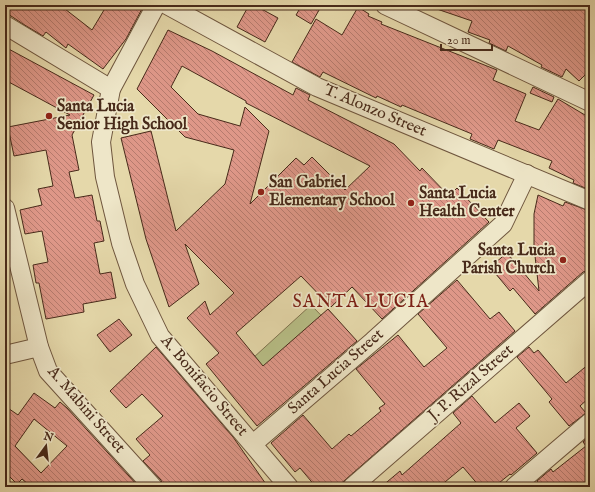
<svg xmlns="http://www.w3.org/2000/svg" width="595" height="492" viewBox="0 0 595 492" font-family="'IM FELL English',serif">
<defs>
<pattern id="building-back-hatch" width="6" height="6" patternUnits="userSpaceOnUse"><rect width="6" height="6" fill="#de9788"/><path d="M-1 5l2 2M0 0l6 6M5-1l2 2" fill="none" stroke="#b67b6e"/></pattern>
</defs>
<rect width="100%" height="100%" fill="#e5d8aa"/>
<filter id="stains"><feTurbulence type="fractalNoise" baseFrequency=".005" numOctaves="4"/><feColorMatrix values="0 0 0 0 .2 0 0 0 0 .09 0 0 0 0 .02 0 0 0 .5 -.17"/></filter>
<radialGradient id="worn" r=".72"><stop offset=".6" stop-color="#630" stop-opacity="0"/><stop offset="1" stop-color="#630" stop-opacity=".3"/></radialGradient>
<path fill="#b7be86" stroke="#807450" d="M311 305 350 345 289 397 253 358Z"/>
<g fill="url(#building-back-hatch)" stroke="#482a1a" fill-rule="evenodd">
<path d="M5 5H55L64 10 65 9 92 30 107 5H144L126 39 103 69 68 44 66 48 46 32 43 36 23 24 5 12Z"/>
<path d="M249 5H254L278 18 265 42 237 27Z"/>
<path d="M302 5H322L311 24 296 15Z"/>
<path d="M431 5H578L590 8V70L579 81 566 69 562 77 541 67 542 65 508 46 506 51 489 43 490 40 468 32 472 21 431 7Z"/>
<path d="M358 7 369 14 368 16 382 22 381 24 497 70 493 80 526 94 515 121 539 130 558 99 590 118V190L573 183 574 180 549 168 552 161 498 140 494 149 470 139 472 134 402 105 401 107 377 96 376 98 323 72 320 77 292 62 316 19 342 35Z"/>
<path d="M168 30 212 51 293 95 296 88 310 95 308 100 394 144 420 171 422 168 449 196 457 188 489 222 382 319 352 287 331 307 301 276 236 333 263 366 328 309 357 341 257 426 206 364 219 353 187 318 205 301 210 315 234 293 185 244 199 284 169 307 146 239 121 138 151 131 176 231 225 184 234 150 185 137 137 89ZM182 66 246 101V103L370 166 345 190 312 157 304 165 296 158 250 204 269 131 245 107 240 126 198 114 171 87Z"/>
<path d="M5 47 94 95 72 135 79 170 69 172 75 198 92 195 97 221H100L104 241 94 243 100 274 111 272 116 298 83 304 84 312 46 319 39 283H36L33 265 48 262 42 231 25 234 20 210 42 205 38 189 53 186 46 150 14 156 8 127 70 115 5 80Z"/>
<path d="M533 87 554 97 552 102 530 93Z"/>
<path d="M538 195 563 206 565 202 590 211V270L583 272 535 314 513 288 510 291 490 267 507 253 539 291 534 247V214Z"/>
<path d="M457 280 490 319 499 312 515 331 337 487H316L300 468 295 472 271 443 303 415 332 449 349 434 351 436 381 411 379 408 385 404 356 369 398 335 424 367 447 348 418 314Z"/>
<path d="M119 319 132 335 110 352 97 335Z"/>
<path d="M156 347 233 437 268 487H163L161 480 143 461 150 455 136 439 163 416 142 394 126 408 110 391Z"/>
<path d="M529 347 534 353 538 350 566 383 590 363V397L580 406 586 413 569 426 549 402 552 399 517 357Z"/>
<path d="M34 393 55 408 60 402 67 408 139 487H27L29 485 22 479 17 484 5 472V406L18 415ZM34 419 67 446 41 473 15 446Z"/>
<path d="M472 396 495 423 519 403 530 416 516 428 537 453 511 475 510 474 494 487H480L463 467 439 487H381L400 471 402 475 461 423 453 413Z"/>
<path d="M590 436V487H535L539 484 537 481 551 469 553 472 586 446 583 442Z"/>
</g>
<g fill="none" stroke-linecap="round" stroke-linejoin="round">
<g stroke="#6f563e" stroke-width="20">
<g id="minor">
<path d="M156 5 111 89 101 142 105 177 121 243 135 284 160 336 289 487"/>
<path d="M167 5 317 87 590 201"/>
<path d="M385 5 590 102"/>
<path d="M5 25 111 89"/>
<path d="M5 208 39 347 48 371 153 487"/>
<path d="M5 355 39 347"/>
<path d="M253 444 373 341 503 224 527 174"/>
<path d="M352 487 590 280"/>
<path d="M514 487 590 422"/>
</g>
</g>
<use href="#minor" stroke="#eee6c8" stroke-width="18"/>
</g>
<g fill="#8f2418" stroke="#eee6c8" stroke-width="1.5">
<circle cx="49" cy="116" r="4"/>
<circle cx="261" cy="192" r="4"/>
<circle cx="411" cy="203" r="4"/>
<circle cx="563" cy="260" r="4"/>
</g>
<g text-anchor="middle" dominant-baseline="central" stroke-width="3.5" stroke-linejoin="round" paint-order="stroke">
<g font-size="16" font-weight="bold" fill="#482a1a" stroke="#eee6c8" text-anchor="start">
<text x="57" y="107">Santa Lucia<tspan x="57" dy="18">Senior High School</tspan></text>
<text x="269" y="183">San Gabriel<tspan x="269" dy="18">Elementary School</tspan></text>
<text x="419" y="194">Santa Lucia<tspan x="419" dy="18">Health Center</tspan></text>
<text x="555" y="251" text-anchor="end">Santa Lucia<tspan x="555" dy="18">Parish Church</tspan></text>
</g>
<g font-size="16" fill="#482a1a" stroke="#eee6c8">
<text transform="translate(375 111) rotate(23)">T. Alonzo Street</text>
<text transform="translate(336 372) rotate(-41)">Santa Lucia Street</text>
<text transform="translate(471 383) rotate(-41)">J. P. Rizal Street</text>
<text transform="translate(204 386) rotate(50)">A. Bonifacio Street</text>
<text transform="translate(86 410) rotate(49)">A. Mabini Street</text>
</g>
<g font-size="18" letter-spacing="1" fill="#7a1f14" stroke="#eee6c8">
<text x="361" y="302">SANTA LUCIA</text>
</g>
</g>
<rect width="595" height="492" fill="none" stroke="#e5d8aa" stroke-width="20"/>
<rect x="6" y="6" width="583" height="480" fill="none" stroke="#482a1a" stroke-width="2"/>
<rect x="10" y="10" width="575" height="472" fill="none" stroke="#482a1a"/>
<g transform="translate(46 446) rotate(15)" stroke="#eee6c8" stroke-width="3" paint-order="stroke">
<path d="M0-3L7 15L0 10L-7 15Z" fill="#482a1a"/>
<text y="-6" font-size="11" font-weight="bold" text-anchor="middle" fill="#482a1a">N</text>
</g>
<path d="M441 44v6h51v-6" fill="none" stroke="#482a1a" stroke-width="2"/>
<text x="447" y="44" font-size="12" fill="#482a1a" stroke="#eee6c8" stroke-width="3" paint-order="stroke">20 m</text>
<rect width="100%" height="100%" filter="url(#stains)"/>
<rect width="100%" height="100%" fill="url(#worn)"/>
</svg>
